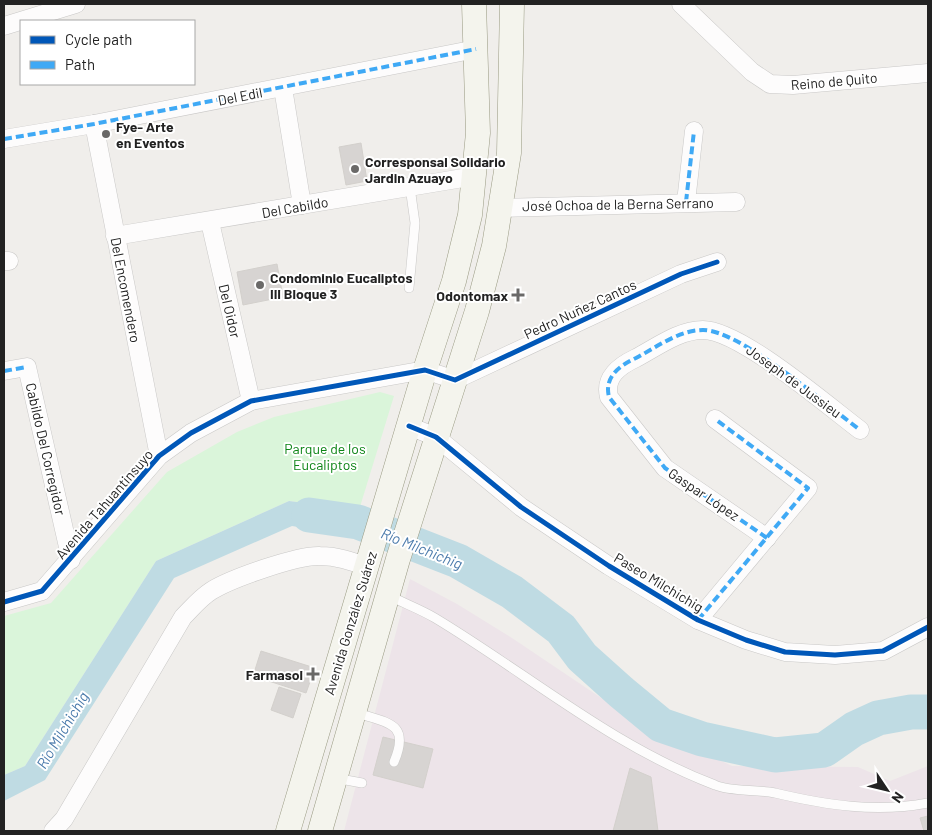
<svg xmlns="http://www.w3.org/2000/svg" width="932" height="835" viewBox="0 0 932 835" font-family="Barlow,sans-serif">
<rect width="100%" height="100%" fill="#f0eeeb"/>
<path fill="#ede4e9" d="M410 579 457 604 512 638 628 716 732 766 858 767 890 781 928 766V831H344Z"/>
<path fill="#daf5da" d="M380 392 394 396 359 510 289 501 156 561 25 766 4 775V616L51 603 167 472 237 432 274 417Z"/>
<path fill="#bfdbe3" d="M289 501 359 510 354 536 292 526 174 578 45 780 4 801V775L25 766 156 561Z"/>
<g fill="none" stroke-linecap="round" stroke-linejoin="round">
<path stroke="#bfdbe3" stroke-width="35" d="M309 515 358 522 458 561 512 592 561 629 582 657 621 692 661 725 702 739 775 755 824 750 854 729 878 718 911 712H928"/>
</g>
<g fill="#d7d4d2" stroke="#d3d0cc">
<path d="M361 143 367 181 346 185 339 147Z"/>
<path d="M277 264 283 297 243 305 237 272Z"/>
<path d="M261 651 315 668 306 693 253 676Z"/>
<path d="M279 687 301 694 293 718 271 710Z"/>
<path d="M383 737 433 749 423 788 373 775Z"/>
<path d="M630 768 651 777 658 831H613Z"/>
<path d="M928 816V831H924L920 818Z"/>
</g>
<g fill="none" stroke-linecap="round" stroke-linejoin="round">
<g stroke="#c9c8c7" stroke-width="10">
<g id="lane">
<path d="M409 288 415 223 410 187"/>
<path d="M388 595C403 603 420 609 435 618 528 674 612 746 715 785 731 792 756 789 775 793 826 805 876 813 928 803"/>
<path d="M354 712C387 723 411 722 394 762"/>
<path d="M335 778 362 783"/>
</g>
</g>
<g stroke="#c9c8c7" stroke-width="19">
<g id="street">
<path d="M681 4 752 72 770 84 793 85 928 73"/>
<path d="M4 26 76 4"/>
<path d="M283 88 302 205"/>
<path d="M94 124 159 456"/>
<path d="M4 139 94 124 476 49"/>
<path d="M686 202 694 131"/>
<path d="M500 208 736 202"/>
<path d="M210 222 251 401"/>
<path d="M115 236 475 176"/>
<path d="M4 261H9"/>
<path d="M4 371 27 367 71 560"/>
<path d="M409 426 436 437 521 507 609 566 698 620 746 640 785 652 835 655 883 651 928 627"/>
<path d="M767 538 665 468 609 397C604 377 619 366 636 358 657 347 679 330 703 330 740 330 828 406 860 430"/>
<path d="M4 602 42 591 159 456 191 433 251 401 425 370 455 380 681 274 717 262"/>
<path d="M698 620 808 488 715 419"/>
<path d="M53 831 64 819 183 617C192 608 200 598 211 591 230 579 297 555 320 556 337 556 351 561 368 567"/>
</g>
</g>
<g stroke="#999a82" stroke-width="25">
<g id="secondary">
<path d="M288 831 425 370 454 281 470 215 478 133 474 4"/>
<path d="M320 831 398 559 477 311 494 246 509 153 512 4"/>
</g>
</g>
<use href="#lane" stroke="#fdfcfc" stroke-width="9"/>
<use href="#street" stroke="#fdfcfc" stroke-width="18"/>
<use href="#secondary" stroke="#f4f4ed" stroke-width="24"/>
<g stroke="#3fa9f5" stroke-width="4" stroke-dasharray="8 4" stroke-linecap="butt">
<path d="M4 139 94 124 476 49"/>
<path d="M686 202 694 131"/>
<path d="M4 371 27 367"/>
<path d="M767 538 665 468 609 397C604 377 619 366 636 358 657 347 679 330 703 330 740 330 828 406 860 430"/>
<path d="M698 620 808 488 715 419"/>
</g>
<g stroke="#fff" stroke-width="8">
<g id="cycleway">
<path d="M409 426 436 437 521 507 609 566 698 620 746 640 785 652 835 655 883 651 928 627"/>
<path d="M4 602 42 591 159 456 191 433 251 401 425 370 455 380 681 274 717 262"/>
</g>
</g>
<use href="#cycleway" stroke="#0057b8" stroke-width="5"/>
</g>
<g fill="#6a6968" stroke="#fff" stroke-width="2">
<circle cx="106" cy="134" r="5"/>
<circle cx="355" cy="169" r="5"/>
<circle cx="260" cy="285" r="5"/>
<path d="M515.5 287.5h5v5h5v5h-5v5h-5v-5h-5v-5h5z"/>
<path d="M310.5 666.5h5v5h5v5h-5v5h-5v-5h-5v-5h5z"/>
</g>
<g text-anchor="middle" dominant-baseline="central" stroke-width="4" stroke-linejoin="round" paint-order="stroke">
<g font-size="14" fill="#222" stroke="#fff">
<text transform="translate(834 81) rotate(-5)">Reino de Quito</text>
<text transform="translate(240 96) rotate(-11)">Del Edil</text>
<text transform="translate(618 204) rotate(-1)">José Ochoa de la Berna Serrano</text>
<text transform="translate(295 207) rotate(-10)">Del Cabildo</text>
<text transform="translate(126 290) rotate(79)">Del Encomendero</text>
<text transform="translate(580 309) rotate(-25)">Pedro Nuñez Cantos</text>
<text transform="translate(230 311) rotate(77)">Del Oidor</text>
<text transform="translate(794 381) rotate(36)">Joseph de Jussieu</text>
<text transform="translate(46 449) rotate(77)">Cabildo Del Corregidor</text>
<text transform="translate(704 494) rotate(34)">Gaspar López</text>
<text transform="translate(104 504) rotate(-49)">Avenida Tahuantinsuyo</text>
<text transform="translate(659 582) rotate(31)">Paseo Milchichig</text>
<text transform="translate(350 623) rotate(-73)">Avenida González Suárez</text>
</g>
<g font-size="14" font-weight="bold" fill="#222" stroke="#fff" text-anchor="start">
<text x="116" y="126">Fye- Arte<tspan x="116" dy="16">en Eventos</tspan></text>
<text x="365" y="161">Corresponsal Solidario<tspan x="365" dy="16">Jardin Azuayo</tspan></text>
<text x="270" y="277">Condominio Eucaliptos<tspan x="270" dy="16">III Bloque 3</tspan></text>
<text x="508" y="295" text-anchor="end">Odontomax</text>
<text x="303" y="674" text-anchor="end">Farmasol</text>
</g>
<g font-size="14" fill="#0c8416" stroke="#fff">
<text x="325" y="448">Parque de los<tspan x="325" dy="16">Eucaliptos</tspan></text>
</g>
<g font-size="15" font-style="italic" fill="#4a7aab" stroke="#fff">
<text transform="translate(422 548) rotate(22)">Río Milchichig</text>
<text transform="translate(62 730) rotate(-59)">Río Milchichig</text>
</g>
</g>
<rect width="932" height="835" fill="none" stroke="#222222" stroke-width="10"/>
<rect x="20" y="20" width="175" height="65" fill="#ffffff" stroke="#a7a7a7"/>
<rect x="30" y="36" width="25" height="8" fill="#0057b8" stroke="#a7a7a7"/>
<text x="65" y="45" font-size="15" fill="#222222">Cycle path</text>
<rect x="30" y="61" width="25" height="8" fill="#3fa9f5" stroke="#a7a7a7"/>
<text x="65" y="70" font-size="15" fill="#222222">Path</text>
<g transform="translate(887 790) rotate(125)" stroke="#ffffff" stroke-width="4" paint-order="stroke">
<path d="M0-4L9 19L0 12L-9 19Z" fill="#222222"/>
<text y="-8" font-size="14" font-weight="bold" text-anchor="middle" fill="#222222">N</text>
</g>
</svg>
